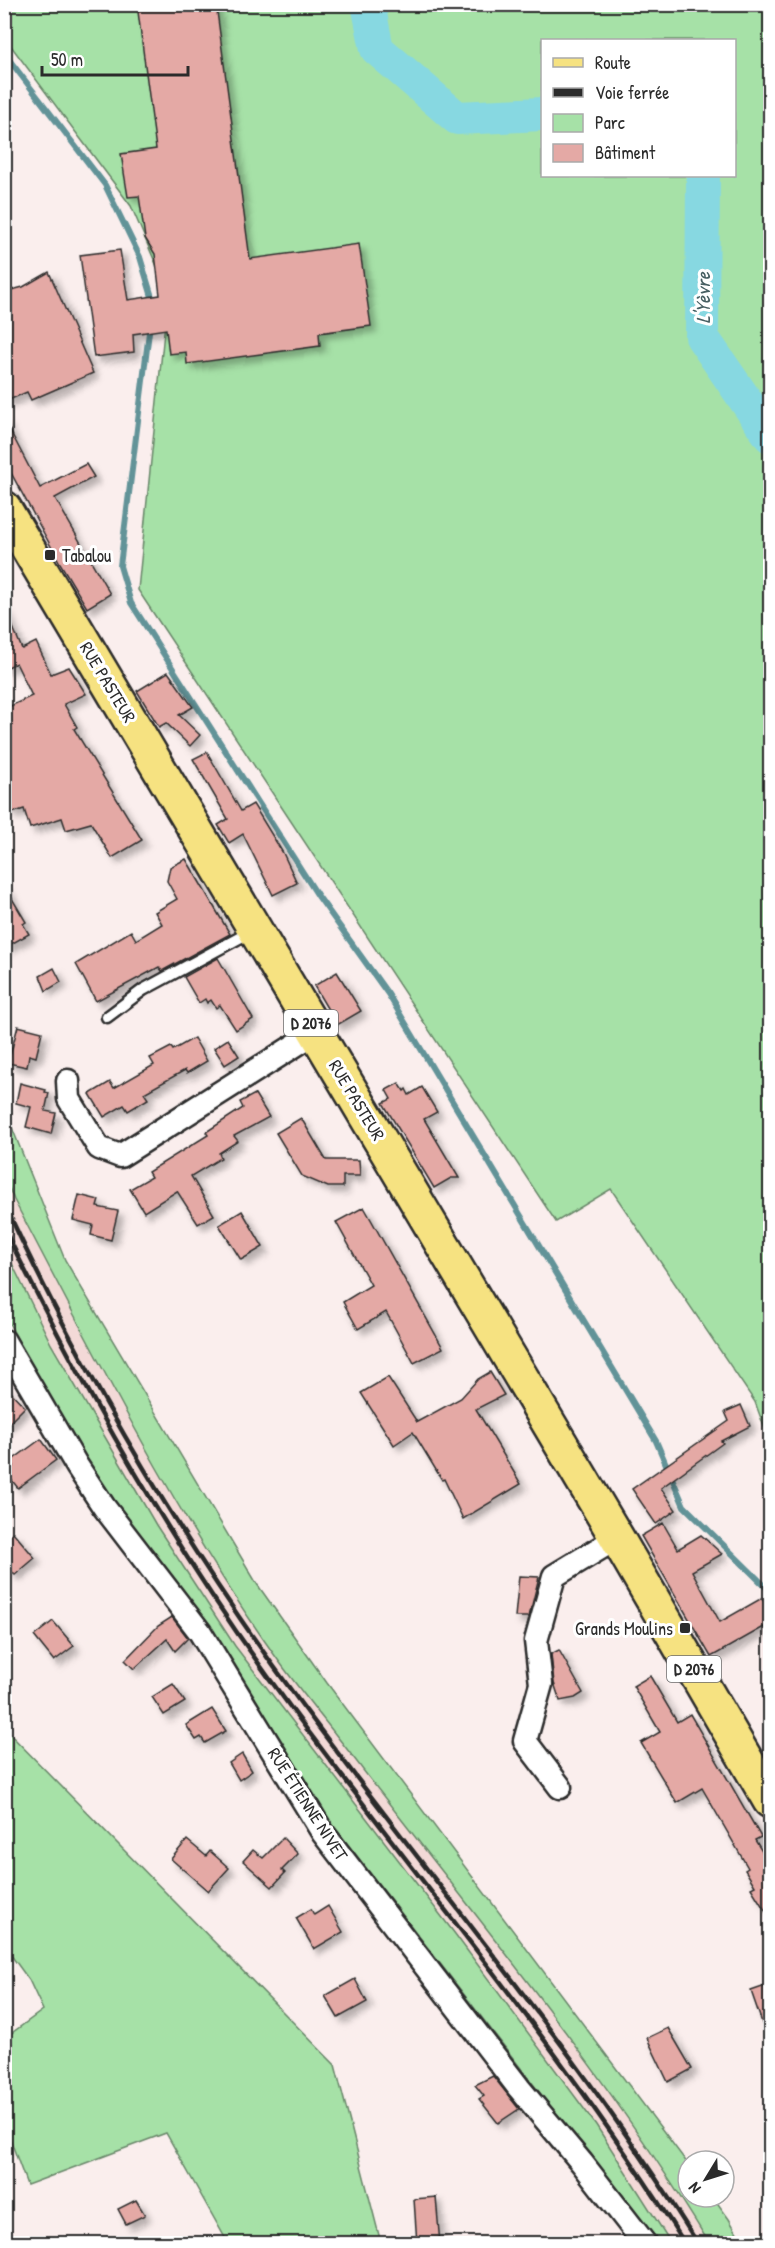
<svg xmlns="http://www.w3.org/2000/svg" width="775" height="2248" viewBox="0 0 775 2248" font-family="'Patrick Hand',sans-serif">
<defs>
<filter id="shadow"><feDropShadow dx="5.5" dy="5.5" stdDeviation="3" flood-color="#0004"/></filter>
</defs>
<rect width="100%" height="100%" fill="#faeeed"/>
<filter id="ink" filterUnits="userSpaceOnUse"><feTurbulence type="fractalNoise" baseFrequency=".0167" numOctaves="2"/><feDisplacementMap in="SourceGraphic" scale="12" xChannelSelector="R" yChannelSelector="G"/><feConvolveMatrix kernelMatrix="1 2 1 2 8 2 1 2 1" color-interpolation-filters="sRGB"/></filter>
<g filter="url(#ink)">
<path fill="#f3d9d7" d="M4 1143 149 1431 688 2197 728 2243H668L171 1568 5 1274Z"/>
<g fill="#a6e1a7" stroke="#688669" stroke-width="1.5" fill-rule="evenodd">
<path d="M5 4 770 5V1443L755 1402 611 1189 556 1222 138 590 168 292 131 206 5 38ZM542 40H734V176H542Z"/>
<path d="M5 1110 65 1260 257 1584 327 1683 688 2164V2197H713L729 2219 743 2243H709C608 2076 482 1924 363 1770 335 1733 305 1697 278 1660 175 1516 96 1356 14 1200L5 1178Z"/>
<path d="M4 1247 51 1344 156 1525 235 1646 455 1934 596 2125 671 2243H656L306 1790 59 1419 5 1315Z"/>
<path d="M5 1729 335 2065 381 2243H228L166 2133 27 2185 5 2125V2038L43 2010 29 1980 5 1947Z"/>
</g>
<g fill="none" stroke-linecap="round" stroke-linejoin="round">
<g stroke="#629398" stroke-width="6">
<path d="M4 53 105 185 140 257 152 297"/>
<path d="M149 332 120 566 131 603 318 896 388 994 656 1441 684 1506 770 1591"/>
</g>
<g stroke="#87d8e1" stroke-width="34">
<path d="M368 4 377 49 457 118 542 114"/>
<path d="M703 176 702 337 770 436"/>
</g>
</g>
<g fill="#e4a9a5" stroke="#2b2b2b" stroke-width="1.5" filter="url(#shadow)">
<path d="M137 4H216L250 259 359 244 371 326 319 333 320 346 187 364 186 352 169 354 166 329 133 334 134 352 94 357 80 255 120 250 128 300 160 295 155 254 145 238 139 196 128 197 121 154 156 149Z"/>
<path d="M49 272 93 373 31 400 27 392 4 402V292L23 287Z"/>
<path d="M4 419 40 488 86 464 94 477 55 498 110 594 87 608 60 563 4 460Z"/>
<path d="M5 608 22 649 36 642 51 674 69 667 86 694 64 704 77 727 74 729 142 840 112 858 91 823 66 830 62 818 30 828 24 809 12 813 4 800V709L32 696 16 663 4 669Z"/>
<path d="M168 672 193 707 179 715 200 735 190 746 166 723 159 727 137 691Z"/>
<path d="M207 752 241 811 253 804 283 853 297 883 273 895 243 834 229 843 218 825 228 819 193 759Z"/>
<path d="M186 859 230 934 162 971 159 967 96 1001 76 964 131 931 136 940 162 924 155 912 177 899 167 881 170 867Z"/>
<path d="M4 885 26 922 23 924 29 934 4 948Z"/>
<path d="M218 958 253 1019 236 1030 220 1005 216 1008 211 1000 207 1003 205 999 199 1003 184 977Z"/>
<path d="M54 968 61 982 46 991 40 976Z"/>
<path d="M337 972 361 1011 337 1025 314 986Z"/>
<path d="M18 1026 42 1032 36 1057 29 1055 27 1067 8 1063Z"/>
<path d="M194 1038 207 1061 187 1073 185 1070 144 1093 148 1099 128 1111 124 1105 104 1117 90 1094 110 1082 114 1088 154 1065 150 1058 171 1047 173 1050Z"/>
<path d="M228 1039 239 1056 225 1065 214 1048Z"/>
<path d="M20 1083 46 1090 45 1092 49 1093 45 1111 56 1113 51 1134 26 1127 31 1107 16 1103Z"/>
<path d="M399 1083 404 1091 406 1089 409 1095 422 1087 437 1112 424 1119 459 1178H451L434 1188 383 1103 391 1099 386 1090Z"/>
<path d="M255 1094 269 1117 234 1136 238 1141 219 1153 221 1158 191 1176 214 1215 198 1224 177 1191 144 1212 130 1189 151 1177 148 1172 208 1135 206 1132 243 1108 240 1102Z"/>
<path d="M301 1118 326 1160H359L360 1176H343V1187H328L302 1176 276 1133Z"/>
<path d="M79 1195 99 1200 97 1207 118 1211 111 1240 91 1235 93 1225 73 1220Z"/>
<path d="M364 1207 443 1348 414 1363 386 1312 358 1329 343 1302 371 1285 336 1222Z"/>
<path d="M242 1211 263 1247 241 1260 219 1225Z"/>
<path d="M490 1372 504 1395 476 1409 521 1484 463 1519 444 1479 442 1480 413 1432 394 1445 361 1393 388 1377 417 1422 461 1398 478 1379Z"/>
<path d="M4 1385 25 1407 4 1428Z"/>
<path d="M741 1405 750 1426 721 1441 723 1443 661 1488 676 1510 656 1524 632 1489 729 1421 725 1412Z"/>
<path d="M41 1439 56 1460 18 1488 6 1473 14 1466 11 1461Z"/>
<path d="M663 1523 678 1549 701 1535 722 1554 692 1571 720 1622 762 1598 771 1614V1623L711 1657 641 1536Z"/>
<path d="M13 1532 35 1558 15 1575 4 1564V1540Z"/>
<path d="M519 1576 539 1577 529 1617H515Z"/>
<path d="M172 1617 188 1638 175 1651 167 1639 134 1669 125 1660 158 1626Z"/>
<path d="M53 1621 74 1646 54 1661 34 1636Z"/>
<path d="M559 1650 583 1693 575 1698 560 1701 554 1683 551 1654Z"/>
<path d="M650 1676 677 1722 690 1714 761 1837 755 1840 771 1866V1920L751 1888 755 1886 745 1870 748 1868 702 1788 677 1803 641 1743 660 1732 633 1686Z"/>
<path d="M173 1684 185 1702 164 1715 152 1697Z"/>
<path d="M212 1709 226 1731 205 1743 201 1737 196 1740 186 1725Z"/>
<path d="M242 1754 252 1771 239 1780 229 1763Z"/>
<path d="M283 1838 298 1854 282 1870 285 1873 272 1887 243 1861 253 1850 263 1858Z"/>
<path d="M187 1840 206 1856 210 1851 229 1868 208 1891 171 1859Z"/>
<path d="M328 1906 343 1932 314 1949 296 1918 311 1909 314 1915Z"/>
<path d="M355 1979 367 2002 338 2018 325 1996Z"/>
<path d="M771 1984V2039L768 2040 751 1991Z"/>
<path d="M668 2028 692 2069 668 2082 647 2038Z"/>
<path d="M493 2076 519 2109 498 2123 479 2099 484 2096 475 2085Z"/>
<path d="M436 2197 440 2244H417L414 2199Z"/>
<path d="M136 2200 145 2215 126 2224 118 2209Z"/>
</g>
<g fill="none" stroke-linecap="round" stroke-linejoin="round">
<g stroke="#2b2b2b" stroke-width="15">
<path id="service" d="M107 1017 143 990 252 931"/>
</g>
<g stroke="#2b2b2b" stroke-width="27">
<g id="minor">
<path d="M68 1081 69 1099 99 1148 120 1156 316 1032"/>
<path d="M4 1341 77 1466 104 1507 200 1632 323 1833 519 2088 582 2163 645 2244"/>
<path d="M560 1787 525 1741 541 1684 536 1641 554 1576 617 1538"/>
</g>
</g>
<g stroke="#2b2b2b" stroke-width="38">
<path id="primary" d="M4 508 617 1538 770 1801"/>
</g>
<use href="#service" stroke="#fff" stroke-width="10"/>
<use href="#minor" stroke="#fff" stroke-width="22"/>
<use href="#primary" stroke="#f6e281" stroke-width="33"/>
<g stroke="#2b2b2b" stroke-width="4.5">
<path d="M4 1203C85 1378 184 1546 299 1701 432 1882 579 2052 698 2244"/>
<path d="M4 1228C86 1396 179 1558 291 1708 423 1887 567 2055 685 2244"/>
</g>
</g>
</g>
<g fill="#2b2b2b" stroke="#fff" stroke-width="2">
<rect x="44" y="549" width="12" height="12" rx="3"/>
<rect x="679" y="1622" width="12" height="12" rx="3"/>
</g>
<g text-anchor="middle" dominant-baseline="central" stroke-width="6" stroke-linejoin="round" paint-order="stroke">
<g fill="#fff" stroke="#6b6b6b" stroke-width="1.5">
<rect x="284" y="1010" width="54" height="26" rx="4.5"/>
<rect x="667" y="1656" width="54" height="26" rx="4.5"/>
</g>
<g font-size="16" font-weight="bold" fill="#2b2b2b">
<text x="311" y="1023">D 2076</text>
<text x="694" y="1669">D 2076</text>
</g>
<g font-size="18" fill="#2b2b2b" stroke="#fff" text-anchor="start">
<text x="62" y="555">Tabalou</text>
<text x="673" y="1628" text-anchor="end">Grands Moulins</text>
</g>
<g font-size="18" fill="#2b2b2b" stroke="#fff">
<text transform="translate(108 682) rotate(59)">RUE PASTEUR</text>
<text transform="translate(357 1100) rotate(59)">RUE PASTEUR</text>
<text transform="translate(308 1804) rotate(57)">RUE ÉTIENNE NIVET</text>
</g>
<g font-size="20" font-style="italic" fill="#475f62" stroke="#fff">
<text transform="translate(702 298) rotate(-90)">L'Yèvre</text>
</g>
</g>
<rect width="775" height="2248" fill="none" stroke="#fff" stroke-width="24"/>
<rect x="12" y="12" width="751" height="2224" fill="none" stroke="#2b2b2b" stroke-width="2" filter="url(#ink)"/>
<rect x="541" y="39" width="195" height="138" fill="#ffffff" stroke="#aaaaaa" stroke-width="1.5"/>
<rect x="553" y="58" width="30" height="9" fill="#f6e281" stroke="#aaaaaa" stroke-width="1.5"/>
<text x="595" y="69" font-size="18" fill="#2b2b2b">Route</text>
<rect x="553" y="88" width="30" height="9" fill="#2b2b2b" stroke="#aaaaaa" stroke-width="1.5"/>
<text x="595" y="99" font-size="18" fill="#2b2b2b">Voie ferrée</text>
<rect x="553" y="114" width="30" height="18" fill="#a6e1a7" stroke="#aaaaaa" stroke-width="1.5"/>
<text x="595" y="129" font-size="18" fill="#2b2b2b">Parc</text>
<rect x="553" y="144" width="30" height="18" fill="#e4a9a5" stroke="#aaaaaa" stroke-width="1.5"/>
<text x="595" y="159" font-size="18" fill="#2b2b2b">Bâtiment</text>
<g transform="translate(706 2179) rotate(232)"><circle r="28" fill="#ffffff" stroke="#aaaaaa" stroke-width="1.5"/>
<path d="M0-4.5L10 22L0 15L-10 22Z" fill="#2b2b2b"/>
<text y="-9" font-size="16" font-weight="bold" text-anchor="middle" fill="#2b2b2b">N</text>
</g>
<path d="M42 66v9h146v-9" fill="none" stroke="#2b2b2b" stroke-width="3"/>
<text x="51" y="66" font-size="18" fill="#2b2b2b" stroke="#ffffff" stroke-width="4.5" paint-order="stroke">50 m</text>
</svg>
